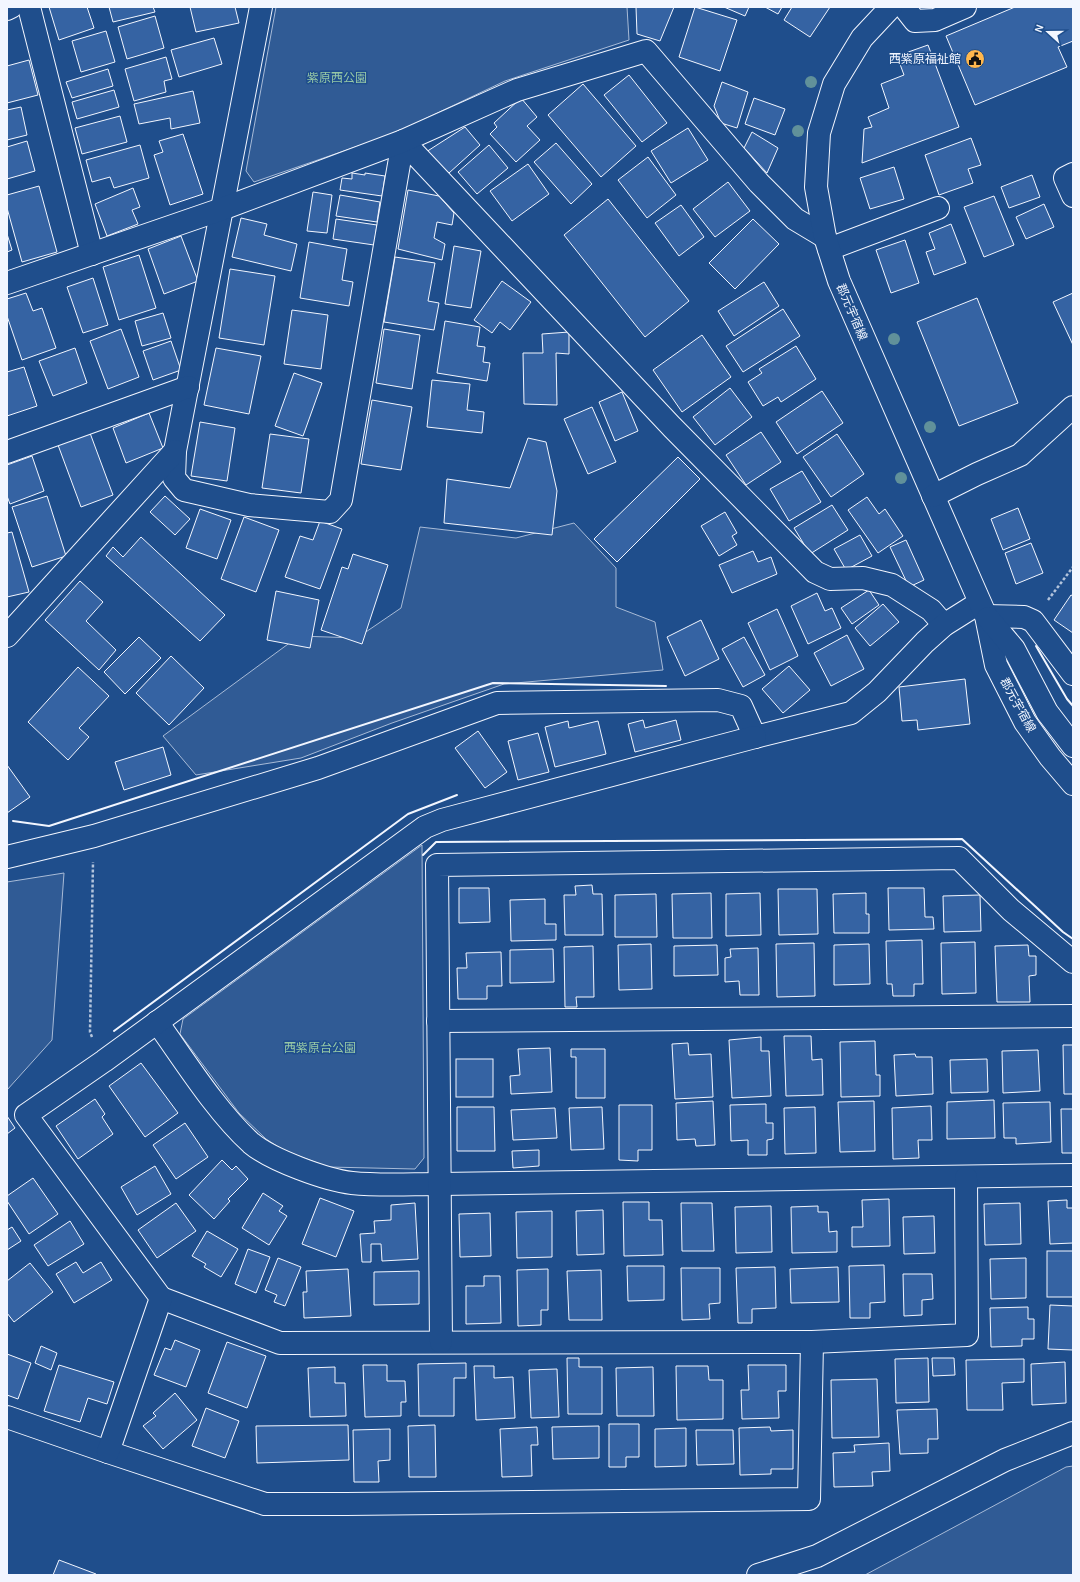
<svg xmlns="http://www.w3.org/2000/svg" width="1080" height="1582" viewBox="0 0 1080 1582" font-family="Karla,'Noto Sans JP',sans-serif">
<rect width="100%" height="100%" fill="#1f4e8c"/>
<g fill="#305b95" stroke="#a8bbd7">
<path d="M276 7H627L629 40 505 81 393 134 254 182 246 171Z"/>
<path d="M574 523 616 568V607L655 622 663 670 504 684 392 723 301 758 196 775 163 736 299 636 357 638 401 608 420 527 516 538Z"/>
<path d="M422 845 424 1158 415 1169 328 1167 283 1150 266 1139 239 1113 180 1034 183 1019Z"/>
<path d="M64 873 52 1040 7 1090V882Z"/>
<path d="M1073 1466V1575H865L1066 1467Z"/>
</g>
<g fill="#3563a3" stroke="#f2f6ff">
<path d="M49 7H87L94 28 59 40Z"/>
<path d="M109 7H153L155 12 113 22Z"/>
<path d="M190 7H235L239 23 196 32Z"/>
<path d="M636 7H674L660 41 637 34Z"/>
<path d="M695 7 737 20 720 71 679 57Z"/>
<path d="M724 7H749L745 16Z"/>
<path d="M765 7H782L778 14Z"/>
<path d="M792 7H830L810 37 784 20Z"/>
<path d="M1015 7H1073V41L1058 47 1067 67 975 105 946 36Z"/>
<path d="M155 16 164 48 127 59 118 27Z"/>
<path d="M106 31 115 62 81 72 72 41Z"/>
<path d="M214 38 222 64 179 77 171 50Z"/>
<path d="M928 45 959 127 862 163 864 129 872 127 868 117 889 108 881 84 904 75 897 56Z"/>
<path d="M166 57 172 79 164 81 166 92 134 101 125 69Z"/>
<path d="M29 60 38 95 7 103V66Z"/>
<path d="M108 69 113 86 72 98 66 82Z"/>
<path d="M629 75 667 123 642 142 604 95Z"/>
<path d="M722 82 748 92 737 128 721 123 714 106Z"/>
<path d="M583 84 636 146 601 177 548 115Z"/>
<path d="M114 90 119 107 77 119 72 102Z"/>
<path d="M193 91 200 123 171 129 170 118 139 124 134 104Z"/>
<path d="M521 98 537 117 527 126 540 140 516 162 490 134 497 127 494 123Z"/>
<path d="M754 98 785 109 775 135 745 124Z"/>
<path d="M21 107 27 135 7 140V110Z"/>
<path d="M120 116 127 142 82 154 75 128Z"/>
<path d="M465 127 480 145 449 173 426 152Z"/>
<path d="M688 128 708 160 671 183 651 151Z"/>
<path d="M752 132 778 148 767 173 744 148Z"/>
<path d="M183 134 203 194 170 205 154 155 163 152 159 141Z"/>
<path d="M971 138 981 165 968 169 973 183 939 195 925 155Z"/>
<path d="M27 141 35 171 7 179V147Z"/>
<path d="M556 143 592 184 571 204 534 162Z"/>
<path d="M140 145 149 178 114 188 110 177 92 182 86 160Z"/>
<path d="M489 145 508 168 477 194 458 172Z"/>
<path d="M648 157 676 195 647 218 618 180Z"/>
<path d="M528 164 549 194 512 221 490 191Z"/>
<path d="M894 167 904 199 870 209 860 178Z"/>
<path d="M352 173 365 175V173L385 176 382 196 340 190 342 178 352 179Z"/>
<path d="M1032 175 1040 197 1009 208 1001 187Z"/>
<path d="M728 182 750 211 715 237 693 209Z"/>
<path d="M39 186 57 252 22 262 7 208V195Z"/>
<path d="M133 188 140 207 132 210 138 224 107 236 95 204Z"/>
<path d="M408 190 439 196 454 213 452 225 437 222 434 238 445 244 442 260 398 249Z"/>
<path d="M313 192 332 195 327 233 307 231Z"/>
<path d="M340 195 380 202 377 222 336 216Z"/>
<path d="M994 196 1014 245 984 257 964 207Z"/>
<path d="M608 199 689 301 645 337 564 235Z"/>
<path d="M1044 204 1054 227 1026 239 1016 217Z"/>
<path d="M681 205 704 237 679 256 655 223Z"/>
<path d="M241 218 267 224 264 235 297 244 291 271 232 257Z"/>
<path d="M336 219 377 225 374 245 333 239Z"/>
<path d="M753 219 779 244 735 289 709 263Z"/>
<path d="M951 224 966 263 934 275 926 252 935 249 929 233Z"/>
<path d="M7 234 12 250 7 252Z"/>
<path d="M181 236 198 281 164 294 148 249Z"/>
<path d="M905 240 919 283 891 293 876 250Z"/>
<path d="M309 242 347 249 342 280 353 282 349 306 300 298Z"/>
<path d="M454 246 481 251 471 308 445 304Z"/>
<path d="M139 255 156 308 119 320 103 267Z"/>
<path d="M395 257 435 263 428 301 439 303 434 330 384 322Z"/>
<path d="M230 269 275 276 264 345 219 338Z"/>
<path d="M93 278 108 325 83 333 67 287Z"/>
<path d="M502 281 531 302 510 330 500 322 492 333 474 320Z"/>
<path d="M764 282 779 306 734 336 718 311Z"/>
<path d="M26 293 33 311 42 308 56 348 22 360 7 316V299Z"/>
<path d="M1073 293V345L1053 302Z"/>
<path d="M977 298 1018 403 959 426 917 322Z"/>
<path d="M783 309 800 336 743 372 726 346Z"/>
<path d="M292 310 328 315 321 369 284 364Z"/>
<path d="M163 313 171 338 142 346 135 321Z"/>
<path d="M445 321 480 327 477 346 485 347 483 362 490 363 487 381 437 373Z"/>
<path d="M121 329 139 377 108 389 90 341Z"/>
<path d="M384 329 420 335 412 389 376 383Z"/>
<path d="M569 332V354L556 353 557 405 524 404 523 353H543L542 334Z"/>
<path d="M702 335 731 377 682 412 653 370Z"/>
<path d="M171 341 181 370 153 380 143 351Z"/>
<path d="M796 346 816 379 781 402 778 397 763 406 748 382 762 373 759 369Z"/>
<path d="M75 348 87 383 53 396 39 361Z"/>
<path d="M216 348 261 356 249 414 204 405Z"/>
<path d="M24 367 37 406 7 416V372Z"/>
<path d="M294 373 322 383 303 436 275 426Z"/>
<path d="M432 380 470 384 467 410 484 412 482 433 427 427Z"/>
<path d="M730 388 752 417 715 445 693 417Z"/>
<path d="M822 391 843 423 797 454 776 422Z"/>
<path d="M622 392 638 431 615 441 599 402Z"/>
<path d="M372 400 412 407 401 470 361 464Z"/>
<path d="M592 407 616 462 588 474 564 419Z"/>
<path d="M149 413 163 448 126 463 113 428Z"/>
<path d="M200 422 235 428 227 481 191 476Z"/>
<path d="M761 432 781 462 746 485 726 455Z"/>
<path d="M90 433 113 495 81 507 58 445Z"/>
<path d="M270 434 309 439 301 493 262 488Z"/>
<path d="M837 434 864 474 831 497 803 457Z"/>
<path d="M528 438 546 442 557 491 552 535 444 523 447 479 510 488Z"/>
<path d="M32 456 44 491 10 504 7 496V465Z"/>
<path d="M678 457 700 479 617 562 594 539Z"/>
<path d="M802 471 821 502 789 521 770 489Z"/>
<path d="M47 496 66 556 32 567 12 507Z"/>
<path d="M165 496 190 519 175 535 150 512Z"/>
<path d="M867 497 879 514 885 509 903 536 878 553 848 510Z"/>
<path d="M832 505 848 530 810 554 794 528Z"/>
<path d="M1018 508 1030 539 1003 550 991 519Z"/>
<path d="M200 509 231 520 217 559 186 548Z"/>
<path d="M725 512 737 533 732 536 737 545 719 556 701 526Z"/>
<path d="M244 517 279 530 256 592 221 579Z"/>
<path d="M320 521 342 529 320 589 285 577 300 536 313 540Z"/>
<path d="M12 532 29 592 7 597V533Z"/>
<path d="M860 535 872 556 846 570 834 549Z"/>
<path d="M141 537 225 615 200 641 106 556 113 547 123 557Z"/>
<path d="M906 540 924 580 909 587 890 547Z"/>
<path d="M1031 543 1043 573 1016 584 1005 553Z"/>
<path d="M753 551 758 562 771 557 777 574 732 593 719 565Z"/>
<path d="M353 554 388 565 362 644 321 630 342 567 348 569Z"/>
<path d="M80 581 103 602 86 621 116 650 99 670 45 620Z"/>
<path d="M869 590 879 605 852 624 841 608Z"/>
<path d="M276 591 319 600 310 648 267 640Z"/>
<path d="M817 593 825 611 832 608 841 628 808 644 791 606Z"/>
<path d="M1071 595 1073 596V633L1054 620Z"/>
<path d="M883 604 899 622 870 646 855 628Z"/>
<path d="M777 609 798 656 770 670 748 623Z"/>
<path d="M701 620 719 659 685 676 667 637Z"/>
<path d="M847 635 864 669 831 686 814 653Z"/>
<path d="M139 637 161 658 125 694 104 672Z"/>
<path d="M744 637 765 675 743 687 722 649Z"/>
<path d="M171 656 204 688 169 725 136 693Z"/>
<path d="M789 666 810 690 783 713 762 689Z"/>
<path d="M78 667 109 696 79 728 89 737 68 760 28 722Z"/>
<path d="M965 679 970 724 918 730 917 720 902 721 899 687Z"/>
<path d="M643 720 645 728 676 720 681 740 635 752 628 724Z"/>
<path d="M568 721 569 728 598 721 606 754 555 767 545 727Z"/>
<path d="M478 731 507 772 485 788 455 748Z"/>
<path d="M538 733 549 772 518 780 508 741Z"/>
<path d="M163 747 171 775 124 790 115 762Z"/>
<path d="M7 765 30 797 7 813Z"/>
<path d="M592 885 593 894H602L603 935H565L564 895H576L575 886Z"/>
<path d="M459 888H489L490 922 459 923Z"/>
<path d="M888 888H924L925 917H933L934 929 889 930Z"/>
<path d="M778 889H817L818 934 779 935Z"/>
<path d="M711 893 712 938H673L672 894Z"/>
<path d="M760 893 761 935 726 936V894Z"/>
<path d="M866 893V914H869V933H834L833 894Z"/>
<path d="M656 894 657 937H615V895Z"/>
<path d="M980 895 981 931 944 932 943 896Z"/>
<path d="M545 899V924H556V940L511 941 510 900Z"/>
<path d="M922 940 923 984H914V996H893L892 984H887L886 941Z"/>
<path d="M975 942 976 993 942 994 941 943Z"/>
<path d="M814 943 815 996 777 997 776 944Z"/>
<path d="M651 944 652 989 619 990 618 945Z"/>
<path d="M869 944 870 984 834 985V945Z"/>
<path d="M717 945 718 975 674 976V946Z"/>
<path d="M1028 945 1029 956H1036V975L1029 976 1030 1002H997L995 946Z"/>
<path d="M593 946 594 997H576L577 1007H565L564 947Z"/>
<path d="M758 948 759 995H740L739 981 725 982V958L731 957 730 949Z"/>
<path d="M553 949 554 982 510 983V950Z"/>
<path d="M501 952 502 986H487V999H458L457 968H467L466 953Z"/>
<path d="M784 1036H811L812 1060 822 1059 823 1095 786 1096Z"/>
<path d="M761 1037V1051H769L771 1096 732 1098 729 1040Z"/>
<path d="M875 1041 876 1075H880V1096L841 1097 840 1042Z"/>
<path d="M688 1043 689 1055 711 1054 713 1097 675 1099 672 1044Z"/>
<path d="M1063 1045H1073V1094H1064Z"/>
<path d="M550 1048 552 1092 511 1094 510 1076 520 1075 518 1049Z"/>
<path d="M571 1049H605V1098H576V1057H571Z"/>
<path d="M1038 1050 1040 1091 1003 1093 1002 1051Z"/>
<path d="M915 1054 916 1057H932L933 1094 896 1096 894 1055Z"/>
<rect x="456" y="1059" width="37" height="38"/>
<path d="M987 1059 988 1092 951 1093 950 1060Z"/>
<path d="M141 1063 178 1113 145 1137 109 1086Z"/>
<path d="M95 1099 105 1114 102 1117 113 1134 78 1159 56 1126Z"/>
<path d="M994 1100 995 1138 947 1139V1102Z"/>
<path d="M713 1101 715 1145 696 1146 695 1139 677 1140 676 1103Z"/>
<path d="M874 1101 875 1151 840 1152 838 1102Z"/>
<path d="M1050 1102 1051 1142 1016 1144V1138H1004L1003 1103Z"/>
<path d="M766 1104V1123H773V1139L767 1140V1155H748V1140L731 1141 730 1105Z"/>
<path d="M619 1105H652V1150H638V1161L619 1160Z"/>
<path d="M931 1106 932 1140H918L919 1158 893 1159 892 1108Z"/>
<path d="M457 1107H494L495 1151H457Z"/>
<path d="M602 1107 604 1149 571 1150 569 1108Z"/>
<path d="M815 1107 816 1153 785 1154 784 1108Z"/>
<path d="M555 1108 557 1138 513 1140 511 1110Z"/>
<path d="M1061 1109H1073V1153H1062Z"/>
<path d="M7 1116 15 1128 7 1134Z"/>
<path d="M185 1123 208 1157 176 1179 153 1145Z"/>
<path d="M539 1150V1166L513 1168 512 1151Z"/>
<path d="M222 1160 232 1170 236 1166 248 1179 228 1199 230 1201 214 1219 189 1195Z"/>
<path d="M155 1166 171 1194 137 1215 121 1187Z"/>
<path d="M33 1178 58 1214 29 1234 7 1201V1196Z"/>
<path d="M263 1193 283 1206 279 1211 287 1216 269 1245 242 1228Z"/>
<path d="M320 1198 354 1211 336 1257 302 1244Z"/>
<path d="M889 1199 890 1246 852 1247V1227H863L862 1200Z"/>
<path d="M1067 1200V1208H1073V1243L1050 1244 1048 1201Z"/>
<path d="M623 1202H649V1220H662L663 1255 624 1256Z"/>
<path d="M176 1203 196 1231 157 1258 138 1230Z"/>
<path d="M415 1203 418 1259 382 1261 381 1244H371V1262H362L360 1234 375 1233 374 1221 391 1220V1205Z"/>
<path d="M681 1203H712L714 1251H682Z"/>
<path d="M1020 1203 1021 1244 985 1245 984 1204Z"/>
<path d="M771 1206 772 1252 736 1253 735 1207Z"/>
<path d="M818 1206V1212H828L829 1232 837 1231V1252L792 1253 791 1207Z"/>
<path d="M603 1210 604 1254 577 1255 576 1211Z"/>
<path d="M552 1211V1257L517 1258 516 1212Z"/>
<path d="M490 1213 491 1256 460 1257 459 1214Z"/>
<path d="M934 1216 935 1253 904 1254 903 1217Z"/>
<path d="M70 1221 84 1244 48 1266 34 1245Z"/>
<path d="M12 1227 21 1241 7 1250V1230Z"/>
<path d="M207 1231 238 1249 221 1277 204 1267 206 1264 192 1256Z"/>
<path d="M248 1249 270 1257 256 1293 235 1284Z"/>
<rect x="1047" y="1251" width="26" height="46"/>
<path d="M278 1258 301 1267 285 1306 274 1302 277 1295 265 1290Z"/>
<path d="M1026 1258V1298L991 1299 990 1259Z"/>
<path d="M76 1262 83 1273 101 1262 112 1280 74 1303 56 1274Z"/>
<path d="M30 1263 53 1292 14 1322 7 1313V1281Z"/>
<path d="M884 1265 885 1302 870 1303V1318H850L849 1266Z"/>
<path d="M627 1266H664V1300L628 1301Z"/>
<path d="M775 1267 776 1308 752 1309V1323H738L736 1268Z"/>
<path d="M838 1267 839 1302 791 1303 790 1269Z"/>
<path d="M681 1268H720V1303L709 1304 710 1319 682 1320Z"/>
<path d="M348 1269 351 1316 304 1318 303 1292H307L306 1271Z"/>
<path d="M548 1269V1310H541V1325L518 1326 517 1270Z"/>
<path d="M601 1270 602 1320H569L567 1271Z"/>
<path d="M419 1271V1304L374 1305V1272Z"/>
<path d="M903 1274H932L933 1299 922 1300V1315L904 1316Z"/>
<path d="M484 1276H500L501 1323 466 1324V1286H484Z"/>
<path d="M1050 1305 1073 1306V1350L1048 1349Z"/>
<path d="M1028 1307V1319H1034V1339H1022V1346L991 1347 990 1308Z"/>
<path d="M175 1340 200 1350 186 1387 154 1375 165 1348 171 1350Z"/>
<path d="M227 1342 266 1356 247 1408 208 1393Z"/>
<path d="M41 1346 57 1353 51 1370 35 1363Z"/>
<path d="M7 1354 31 1363 18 1399 7 1395Z"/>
<path d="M567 1358H579V1367H602V1414H568Z"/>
<path d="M928 1358 929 1402 896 1403 895 1359Z"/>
<path d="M932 1358H954L955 1375 933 1376Z"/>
<path d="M1024 1359V1382L1002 1383 1003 1410H967L966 1360Z"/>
<path d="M1065 1362 1066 1403 1032 1405 1031 1364Z"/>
<path d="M466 1363V1378H454V1416H419L418 1364Z"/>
<path d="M59 1365 114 1382 107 1404 88 1398 80 1422 44 1411Z"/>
<path d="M363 1365H387V1381H405L406 1402H401V1416L365 1417Z"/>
<path d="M748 1365H786V1391H778L779 1418 742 1419 741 1390H749Z"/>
<path d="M474 1366H494V1378L513 1377 515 1418 476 1420Z"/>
<path d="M676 1366H708L709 1380H723V1419L677 1420Z"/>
<path d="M335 1367V1383H345L346 1416 310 1417 308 1368Z"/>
<path d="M653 1367 654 1416H617L616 1368Z"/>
<path d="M557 1369 559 1417 531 1418 529 1370Z"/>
<path d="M877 1379 879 1437 832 1438 831 1380Z"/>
<path d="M175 1393 197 1420 163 1449 143 1426 156 1416 153 1413Z"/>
<path d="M206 1408 239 1421 225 1458 192 1446Z"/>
<path d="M937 1409 938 1439H928V1453L900 1454 897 1410Z"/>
<path d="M609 1424H639V1457H626V1467H609Z"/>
<path d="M348 1425 349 1460 257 1463 256 1426Z"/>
<path d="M435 1425 436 1477H409L408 1426Z"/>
<path d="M599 1426V1458L553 1459 552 1427Z"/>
<path d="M537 1427 538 1445H531L532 1476 502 1477 500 1429Z"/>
<path d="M770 1427 771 1431 793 1430V1469H771V1474L740 1475 739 1428Z"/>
<path d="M686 1428V1466L655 1467V1429Z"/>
<path d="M390 1429V1460L378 1461 379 1482H354L353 1430Z"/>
<path d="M696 1430H733L734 1464 697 1465Z"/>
<path d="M889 1443 890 1471 872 1472 873 1486 834 1487 833 1453 855 1452 854 1445Z"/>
<path d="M59 1560 96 1574V1575H53Z"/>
</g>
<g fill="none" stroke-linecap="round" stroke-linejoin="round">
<g stroke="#f2f6ff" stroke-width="24">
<g id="street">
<path d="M29 7 92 254"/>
<path d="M261 7 175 451 174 478 184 490 249 505 330 512 341 500 403 141 672 427 815 572 830 579 863 578 892 585 931 610 944 625"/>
<path d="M904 7 915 21 935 20 965 7"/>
<path d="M7 9 11 7"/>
<path d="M1073 174 1065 178 1073 196"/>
<path d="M829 249 938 208"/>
<path d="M7 283 222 209 403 141 517 90 646 51 759 183 795 219 825 237"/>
<path d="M7 452 188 387"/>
<path d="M986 616 1024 617 1033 621 1073 674"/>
<path d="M7 636 175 451"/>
<path d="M7 857 94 836 318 768 497 703 718 700 741 706 755 737 851 713 877 692 925 642 944 625 979 603"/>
<path d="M438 1021 1073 1016"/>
<path d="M157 1022C185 1061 216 1111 251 1143 271 1160 326 1180 352 1183 380 1186 411 1184 440 1184L1073 1175"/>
<path d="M161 1298 280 1343 812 1342 967 1335 966 1178"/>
<path d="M441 1342 437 865 959 858 1011 910 1073 962"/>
<path d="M7 1417 108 1452 265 1504H346L809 1499 812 1342"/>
<path d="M108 1452 161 1298 26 1115 104 1061 425 827 442 820 755 737"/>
</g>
</g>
<g stroke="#f2f6ff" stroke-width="24">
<g id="secondary">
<path d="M891 7 862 38 834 84 819 133 816 187 825 237 839 281 986 616 996 665 1025 722 1050 757 1073 784"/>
<path d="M933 496 977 474 1020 455 1073 407"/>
<path d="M988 618 1014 649 1047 712 1073 746"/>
<path d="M758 1575 817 1556 1005 1460 1073 1433"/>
</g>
</g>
<g stroke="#b3c4dc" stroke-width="2.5" stroke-dasharray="3 2" stroke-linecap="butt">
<path d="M1048 600 1073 567"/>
<path d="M92 1037 90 1032 93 862"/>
</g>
<use href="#street" stroke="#1f4e8c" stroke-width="22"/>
<use href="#secondary" stroke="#1f4e8c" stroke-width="22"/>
<g stroke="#f2f6ff" stroke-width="2">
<path d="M1036 646 1067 699 1073 706"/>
<path d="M13 821 49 826 493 683 666 686"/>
<path d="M423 855 436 842 962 839 1063 932 1073 939"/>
<path d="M114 1031 408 814 457 795"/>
</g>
</g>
<g fill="#61919a">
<circle cx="811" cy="82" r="6"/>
<circle cx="798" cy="131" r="6"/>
<circle cx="894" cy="339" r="6"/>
<circle cx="930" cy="427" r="6"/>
<circle cx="901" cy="478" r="6"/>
</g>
<defs>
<g id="civic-disc" transform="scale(1)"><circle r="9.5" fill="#ffb74d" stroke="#1f4e8c"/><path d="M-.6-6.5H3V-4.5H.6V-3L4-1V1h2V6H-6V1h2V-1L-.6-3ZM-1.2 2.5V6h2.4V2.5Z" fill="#111"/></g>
</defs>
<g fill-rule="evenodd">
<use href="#civic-disc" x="975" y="59"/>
</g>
<g text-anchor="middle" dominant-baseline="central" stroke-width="3" stroke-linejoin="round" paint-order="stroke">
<g font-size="12" fill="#f2f6ff" stroke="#1f4e8c" text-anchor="end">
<text x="961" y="59">西紫原福祉館</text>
</g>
<g font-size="12" fill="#97c8a6" stroke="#1f4e8c">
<text x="337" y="78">紫原西公園</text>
<text x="320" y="1048">西紫原台公園</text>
</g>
<g font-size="12" fill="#f2f6ff" stroke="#1f4e8c">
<text transform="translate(852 312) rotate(67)">郡元宇宿線</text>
<text transform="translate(1018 705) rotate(61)">郡元宇宿線</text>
</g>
</g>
<rect width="1080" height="1582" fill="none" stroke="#f2f6ff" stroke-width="16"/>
<g transform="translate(1048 32) rotate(291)" stroke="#1f4e8c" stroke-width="3" paint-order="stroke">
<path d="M0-3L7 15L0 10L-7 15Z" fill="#f2f6ff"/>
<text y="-6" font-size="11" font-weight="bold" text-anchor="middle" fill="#f2f6ff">N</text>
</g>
</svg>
